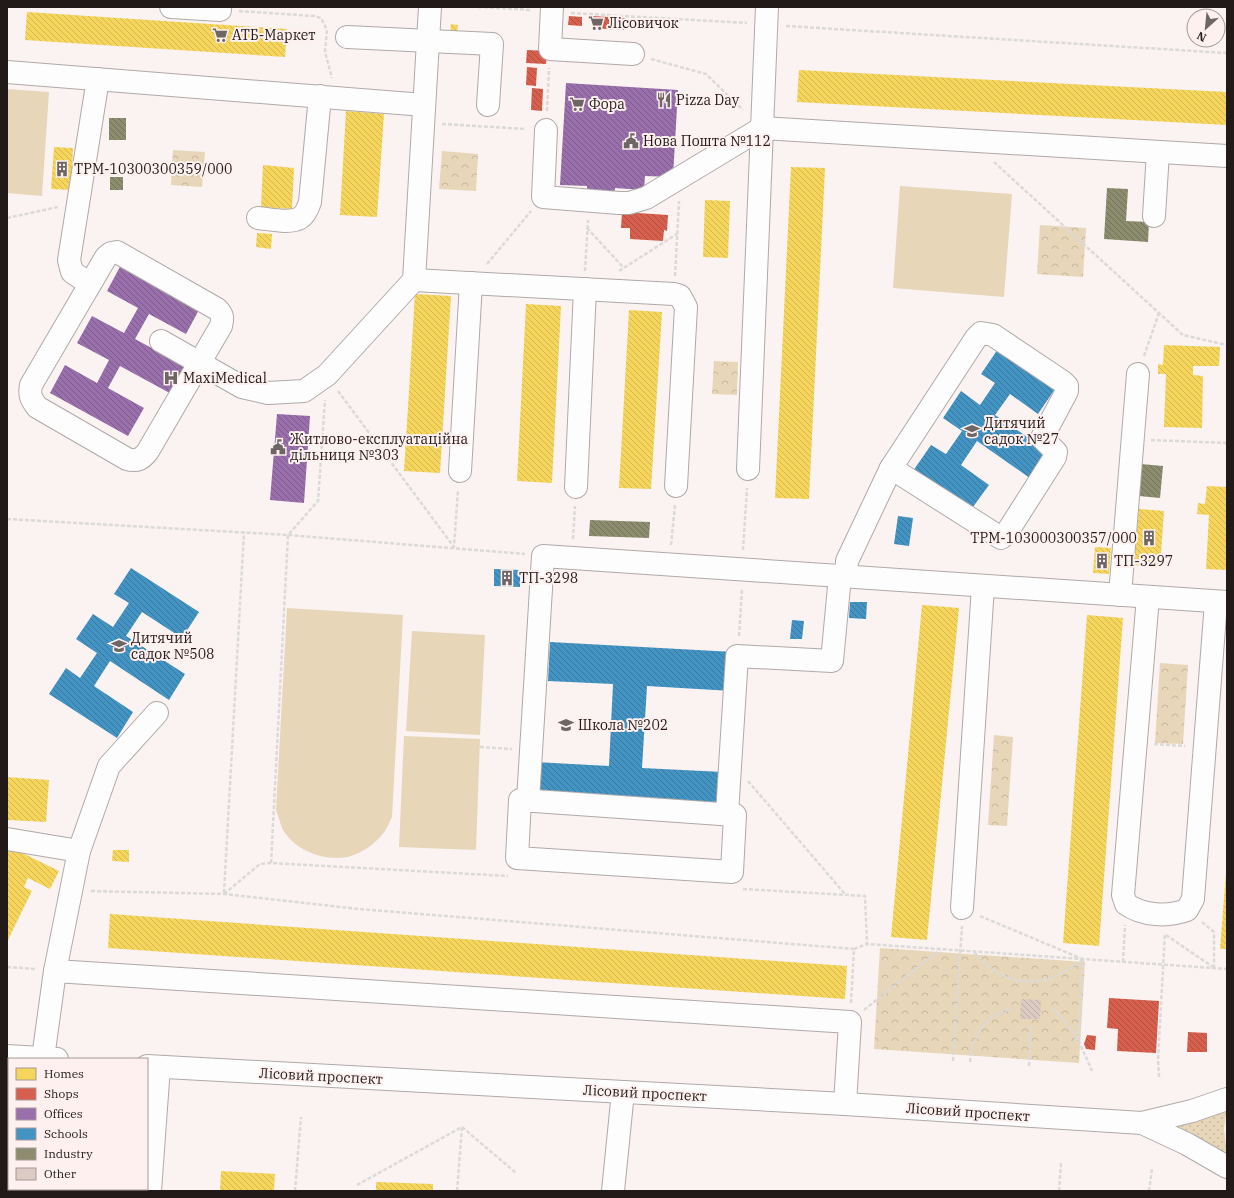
<svg xmlns="http://www.w3.org/2000/svg" width="1234" height="1198" viewBox="0 0 1234 1198" font-family="'IBM Plex Serif',serif">
<defs>
<pattern id="grass-dots" width="8" height="8" patternUnits="userSpaceOnUse"><rect width="8" height="8" fill="#e7d6b8"/><path d="M2 2h.1M6 6h.1" fill="none" stroke="#c6b79e" stroke-width="1.8" stroke-linecap="round"/></pattern>
<pattern id="forest-crowns" width="20" height="18" patternUnits="userSpaceOnUse"><rect width="20" height="18" fill="#e7d6b8"/><path d="M2 6a3 3 0 1 1 6 0M12 15a3 3 0 1 1 6 0" fill="none" stroke="#c6b79e"/></pattern>
<pattern id="homes-back-hatch" width="6" height="6" patternUnits="userSpaceOnUse"><rect width="6" height="6" fill="#f6d55c"/><path d="M-1 5l2 2M0 0l6 6M5-1l2 2" fill="none" stroke="#d3b64f"/></pattern>
<pattern id="shops-back-hatch" width="6" height="6" patternUnits="userSpaceOnUse"><rect width="6" height="6" fill="#d6604d"/><path d="M-1 5l2 2M0 0l6 6M5-1l2 2" fill="none" stroke="#ad4e3f"/></pattern>
<pattern id="offices-back-hatch" width="6" height="6" patternUnits="userSpaceOnUse"><rect width="6" height="6" fill="#9970ab"/><path d="M-1 5l2 2M0 0l6 6M5-1l2 2" fill="none" stroke="#7c5b8a"/></pattern>
<pattern id="schools-back-hatch" width="6" height="6" patternUnits="userSpaceOnUse"><rect width="6" height="6" fill="#4393c3"/><path d="M-1 5l2 2M0 0l6 6M5-1l2 2" fill="none" stroke="#38779e"/></pattern>
<pattern id="industry-back-hatch" width="6" height="6" patternUnits="userSpaceOnUse"><rect width="6" height="6" fill="#8c8c6e"/><path d="M-1 5l2 2M0 0l6 6M5-1l2 2" fill="none" stroke="#72725a"/></pattern>
<pattern id="building-back-hatch" width="6" height="6" patternUnits="userSpaceOnUse"><rect width="6" height="6" fill="#dbcbc2"/><path d="M-1 5l2 2M0 0l6 6M5-1l2 2" fill="none" stroke="#bcaea6"/></pattern>
</defs>
<rect width="100%" height="100%" fill="#faf3f2"/>
<path fill="url(#grass-dots)" d="M1227 1108 1224 1129 1227 1153 1201 1139 1168 1128Z"/>
<g fill="url(#forest-crowns)">
<path d="M173 150 205 152 202 187 171 185Z"/>
<path d="M442 151 478 154 476 191 439 189Z"/>
<path d="M1040 225 1086 228 1083 277 1037 274Z"/>
<path d="M714 361 738 362 737 395 712 394Z"/>
<path d="M1160 663 1188 665 1183 744 1155 743Z"/>
<path d="M994 735 1013 737 1007 826 988 825Z"/>
<path d="M880 948 1085 962 1079 1063 874 1049Z"/>
</g>
<g fill="#e7d6b8">
<path d="M7 89 49 92 42 196 7 193Z"/>
<path d="M900 186 1012 194 1004 297 893 288Z"/>
<path d="M287 608 403 615 392 817C389 823 386 831 381 836 373 845 363 852 351 856 327 863 294 851 282 828 280 822 278 816 276 810Z"/>
<path d="M412 631 485 635 480 735 406 731Z"/>
<path d="M404 736 480 739 476 850 399 847Z"/>
</g>
<g fill="url(#homes-back-hatch)">
<path d="M27 12 287 29 285 57 25 40Z"/>
<path d="M451 24 458 25 457 34 450 33Z"/>
<path d="M799 70 1227 92V125L797 102Z"/>
<path d="M346 111 384 114 377 217 340 215Z"/>
<path d="M54 147 73 148 71 190 51 189Z"/>
<path d="M263 165 294 168 292 209 261 207Z"/>
<path d="M791 167 825 168 809 499 775 498Z"/>
<path d="M705 200 730 201 728 258 703 257Z"/>
<path d="M257 233 272 234 271 249 256 247Z"/>
<path d="M415 294 451 296 440 473 404 471Z"/>
<path d="M526 304 561 306 552 483 517 481Z"/>
<path d="M629 310 662 312 651 489 619 488Z"/>
<path d="M1164 345 1220 347 1219 366H1193V375L1203 376 1202 428 1164 427 1166 374H1158V364L1163 365Z"/>
<path d="M1207 486 1227 487V570L1206 569 1209 515 1197 514 1198 503 1205 504Z"/>
<path d="M1139 509 1164 511 1160 568 1134 565Z"/>
<path d="M1095 547 1111 548 1109 574 1093 573Z"/>
<path d="M922 605 959 608 927 940 891 937Z"/>
<path d="M1087 615 1123 618 1099 946 1063 943Z"/>
<path d="M7 777 49 780 46 822 7 820Z"/>
<path d="M10 847 59 871 50 889 28 878 24 887 32 891 7 942V853Z"/>
<path d="M113 850H129V862L112 861Z"/>
<path d="M1226 873H1227V949H1220Z"/>
<path d="M110 914 847 966 845 999 108 948Z"/>
<path d="M221 1171 275 1174 274 1191H220Z"/>
<path d="M376 1182 433 1184V1191H376Z"/>
</g>
<g fill="url(#shops-back-hatch)">
<path d="M569 16 582 17V26L568 25Z"/>
<path d="M592 16 625 18 624 30 592 28Z"/>
<path d="M527 50 547 51 546 64 526 63Z"/>
<path d="M527 67 537 68 536 86 526 85Z"/>
<path d="M532 88 543 89 542 111 531 110Z"/>
<path d="M622 212 668 215 667 231 664 230 663 241 630 239V228H621Z"/>
<path d="M1109 998 1159 1001 1156 1053 1117 1051 1118 1029 1107 1028Z"/>
<path d="M1188 1032 1207 1033V1052H1187Z"/>
<path d="M1087 1035 1096 1036 1095 1050 1086 1049 1084 1044Z"/>
<path d="M8 1094H9V1121H7Z"/>
<path d="M32 1189H119V1191H31Z"/>
</g>
<g fill="url(#offices-back-hatch)">
<path d="M566 83 678 90 673 177 645 176 644 190 615 188 614 197 587 195V186L560 185Z"/>
<path d="M122 263 201 306 186 334 149 314 135 339 192 370 177 397 120 366 108 388 144 408 128 436 50 393 65 365 97 383 109 360 77 343 92 316 124 333 138 308 107 291Z"/>
<path d="M277 414 310 416 304 503 270 500Z"/>
</g>
<g fill="url(#schools-back-hatch)">
<path d="M1000 346 1057 386 1038 414 1010 394 995 415 1052 454 1034 481 977 441 961 465 989 485 970 511 913 471 931 445 946 454 962 431 943 418 961 391 980 405 995 383 981 374Z"/>
<path d="M898 516 913 518 909 546 894 544Z"/>
<path d="M131 568 199 612 182 638 142 612 126 636 185 674 169 700 110 661 94 686 133 712 117 738 49 694 66 668 80 678 97 653 76 639 93 614 113 627 129 603 114 594Z"/>
<path d="M494 569 520 570V587L494 586Z"/>
<path d="M850 602H867L866 619 849 618Z"/>
<path d="M792 620 804 621 802 639H790Z"/>
<path d="M550 642 734 652 732 691 647 686 642 768 723 772 721 804 533 794 535 762 609 766 613 684 548 681Z"/>
</g>
<g fill="url(#industry-back-hatch)">
<rect x="109" y="118" width="17" height="22"/>
<rect x="110" y="177" width="13" height="13"/>
<path d="M1107 188 1128 189 1126 221 1149 222 1148 242 1104 239Z"/>
<path d="M1141 464 1163 466 1160 498 1139 496Z"/>
<path d="M590 520 650 522 649 538 589 536Z"/>
</g>
<path fill="url(#building-back-hatch)" d="M1021 999 1041 1000 1040 1019H1020Z"/>
<g fill="none" stroke-linecap="round" stroke-linejoin="round">
<g stroke="#afa9a8" stroke-width="24">
<g id="minor">
<path d="M171 7 220 10"/>
<path d="M552 7 550 49 633 54"/>
<path d="M347 37 492 44 488 105"/>
<path d="M7 72 424 105"/>
<path d="M546 130 543 197 619 203H629L646 198 762 128 1227 156"/>
<path d="M1154 216 1158 152"/>
<path d="M258 218C270 219 289 224 300 218 305 215 308 208 310 202L320 96"/>
<path d="M117 252 217 309C223 315 223 318 221 326L148 451C142 459 137 462 127 459L37 407C31 399 29 395 31 385L106 257 111 253Z"/>
<path d="M414 280 674 294 680 296 686 307 676 486"/>
<path d="M90 284 72 272 69 260 98 79"/>
<path d="M981 333 993 335 1063 382 1067 386V391L1042 438 1056 452 1055 457 1006 534 1001 538 891 468 976 338Z"/>
<path d="M161 341 242 387 268 393 304 391 327 375 414 280 430 7"/>
<path d="M748 469 767 7"/>
<path d="M460 471 471 283"/>
<path d="M576 487 585 289"/>
<path d="M846 576 847 561 891 468"/>
<path d="M1120 595 1138 374"/>
<path d="M1148 597 1123 895 1126 904C1143 916 1168 917 1187 910L1193 899 1216 602"/>
<path d="M520 800 735 815 732 872 517 858Z"/>
<path d="M528 800 543 556 1227 602"/>
<path d="M727 814 737 656 832 661 840 576"/>
<path d="M7 839 79 851 55 971 43 1058"/>
<path d="M79 851 109 766 157 713"/>
<path d="M962 908 983 586"/>
<path d="M55 971 850 1022 845 1104"/>
<path d="M7 1056 57 1059"/>
<path d="M147 1066 845 1104 1142 1123 1192 1111 1227 1099"/>
<path d="M1142 1123 1187 1144 1227 1167"/>
<path d="M150 1191 159 1067"/>
<path d="M613 1191 623 1092"/>
</g>
</g>
<g stroke="#dbdad9" stroke-width="2.5" stroke-dasharray="4 2" stroke-linecap="butt">
<path d="M478 7 532 10"/>
<path d="M239 11 314 16 321 18 327 30 325 52 332 78"/>
<path d="M571 13 747 23"/>
<path d="M786 26 1227 53"/>
<path d="M651 59 706 74 743 110"/>
<path d="M547 111 549 68"/>
<path d="M442 124 526 129"/>
<path d="M994 162 1183 335 1227 345"/>
<path d="M7 218 58 207"/>
<path d="M587 228 624 268"/>
<path d="M487 264 531 211"/>
<path d="M585 271 588 220"/>
<path d="M619 271 677 234"/>
<path d="M675 276 679 201"/>
<path d="M1144 356 1159 313"/>
<path d="M338 391 454 547 458 490"/>
<path d="M1151 440 1227 443"/>
<path d="M7 519 288 535 525 554"/>
<path d="M573 539 575 506"/>
<path d="M671 545 675 505"/>
<path d="M743 550 747 488"/>
<path d="M739 636 742 589"/>
<path d="M1154 744 1185 746"/>
<path d="M480 747 512 749"/>
<path d="M748 781 845 894"/>
<path d="M271 863 288 535 318 501 325 400"/>
<path d="M743 889 865 896 867 944 1227 969"/>
<path d="M91 891 224 894 359 909 854 949"/>
<path d="M224 893 244 532"/>
<path d="M224 894 260 864 271 863 508 876"/>
<path d="M980 916 1080 958"/>
<path d="M1202 922 1214 932V968"/>
<path d="M1166 935 1213 967"/>
<path d="M974 952C979 957 984 963 989 967 1021 991 1054 983 1082 960"/>
<path d="M1123 962 1125 925"/>
<path d="M7 967 36 969"/>
<path d="M851 1003 854 949 867 944"/>
<path d="M1052 1008C1073 1027 1081 1045 1092 1071"/>
<path d="M864 1010 940 950"/>
<path d="M1078 1040 1083 960"/>
<path d="M953 1061 962 926"/>
<path d="M970 1062C972 1037 986 1014 1012 1009"/>
<path d="M1029 1066 1031 1024"/>
<path d="M1159 1077 1158 1059 1165 933"/>
<path d="M7 1132H9"/>
<path d="M357 1185 462 1127 516 1173"/>
<path d="M295 1191 301 1117"/>
<path d="M457 1191 462 1128"/>
<path d="M1059 1191 1061 1163"/>
<path d="M1149 1191 1152 1169"/>
</g>
<use href="#minor" stroke="#fefdfd" stroke-width="22"/>
</g>
<defs>
<g id="supermarket-bare" transform="scale(1.2)"><path d="M-6-5.5h2.5l.6 2H6L4.5 2H-2.5L-4.4-4H-6ZM-1.5 3.2a1.3 1.3 0 1 0 .1 0ZM3 3.2a1.3 1.3 0 1 0 .1 0Z" fill="#6d6665" stroke="#fdf0ef" stroke-width="2.5" paint-order="stroke"/></g>
<g id="restaurant-bare" transform="scale(1.2)"><path d="M-5-6h1v4h1v-4h1v4h1v-4h1v5L-1.5 .5V6h-2V.5L-5-1ZM5-6V6H3V1.5H1.5Q1.5-4 5-6Z" fill="#6d6665" stroke="#fdf0ef" stroke-width="2.5" paint-order="stroke"/></g>
<g id="civic-bare" transform="scale(1.2)"><path d="M-.6-6.5H3V-4.5H.6V-3L4-1V1h2V6H-6V1h2V-1L-.6-3ZM-1.2 2.5V6h2.4V2.5Z" fill="#6d6665" stroke="#fdf0ef" stroke-width="2.5" paint-order="stroke"/></g>
<g id="building-bare" transform="scale(1.2)"><path d="M-4-6H4V6H1V3H-1V6H-4ZM-2.5-4.3h1.7v1.8h-1.7ZM.8-4.3h1.7v1.8H.8ZM-2.5-1h1.7V.8h-1.7ZM.8-1h1.7V.8H.8Z" fill="#6d6665" stroke="#fdf0ef" stroke-width="2.5" paint-order="stroke"/></g>
<g id="hospital-bare" transform="scale(1.2)"><path d="M-5-5h3v3.5h4V-5h3V5h-3V1.5h-4V5h-3Z" fill="#6d6665" stroke="#fdf0ef" stroke-width="2.5" paint-order="stroke"/></g>
<g id="school-bare" transform="scale(1.2)"><path d="M0-5L7-2L0 1L-7-2ZM-4 1L0 2.5L4 1V4Q0 6-4 4Z" fill="#6d6665" stroke="#fdf0ef" stroke-width="2.5" paint-order="stroke"/></g>
</defs>
<g fill-rule="evenodd">
<use href="#supermarket-bare" x="596" y="23"/>
<use href="#supermarket-bare" x="220" y="35"/>
<use href="#restaurant-bare" x="664" y="100"/>
<use href="#supermarket-bare" x="577" y="104"/>
<use href="#civic-bare" x="631" y="141"/>
<use href="#building-bare" x="62" y="169"/>
<use href="#hospital-bare" x="171" y="378"/>
<use href="#school-bare" x="972" y="431"/>
<use href="#civic-bare" x="278" y="447"/>
<use href="#building-bare" x="1149" y="538"/>
<use href="#building-bare" x="1102" y="561"/>
<use href="#building-bare" x="507" y="578"/>
<use href="#school-bare" x="119" y="646"/>
<use href="#school-bare" x="566" y="725"/>
</g>
<g text-anchor="middle" dominant-baseline="central" stroke-width="4" stroke-linejoin="round" paint-order="stroke">
<g font-size="14" fill="#211a19" stroke="#fdf0ef" text-anchor="start">
<text x="608" y="23">Лісовичок</text>
<text x="232" y="35">АТБ-Маркет</text>
<text x="676" y="100">Pizza Day</text>
<text x="589" y="104">Фора</text>
<text x="643" y="141">Нова Пошта №112</text>
<text x="74" y="169">ТРМ-10300300359/000</text>
<text x="183" y="378">MaxiMedical</text>
<text x="984" y="423">Дитячий<tspan x="984" dy="16">садок №27</tspan></text>
<text x="290" y="439">Житлово-експлуатаційна<tspan x="290" dy="16">дільниця №303</tspan></text>
<text x="1137" y="538" text-anchor="end">ТРМ-103000300357/000</text>
<text x="1114" y="561">ТП-3297</text>
<text x="519" y="578">ТП-3298</text>
<text x="131" y="638">Дитячий<tspan x="131" dy="16">садок №508</tspan></text>
<text x="578" y="725">Школа №202</text>
</g>
<g font-size="14" fill="#211a19" stroke="#fdf0ef">
<text transform="translate(321 1076) rotate(3)">Лісовий проспект</text>
<text transform="translate(645 1093) rotate(3)">Лісовий проспект</text>
<text transform="translate(968 1112) rotate(4)">Лісовий проспект</text>
</g>
</g>
<rect width="1234" height="1198" fill="none" stroke="#211a19" stroke-width="16"/>
<rect x="8" y="1058" width="140" height="132" fill="#fdf0ef" stroke="#a59a99"/>
<rect x="16" y="1068" width="20" height="12" fill="#f6d55c" stroke="#a59a99"/>
<text x="44" y="1078" font-size="12" fill="#211a19">Homes</text>
<rect x="16" y="1088" width="20" height="12" fill="#d6604d" stroke="#a59a99"/>
<text x="44" y="1098" font-size="12" fill="#211a19">Shops</text>
<rect x="16" y="1108" width="20" height="12" fill="#9970ab" stroke="#a59a99"/>
<text x="44" y="1118" font-size="12" fill="#211a19">Offices</text>
<rect x="16" y="1128" width="20" height="12" fill="#4393c3" stroke="#a59a99"/>
<text x="44" y="1138" font-size="12" fill="#211a19">Schools</text>
<rect x="16" y="1148" width="20" height="12" fill="#8c8c6e" stroke="#a59a99"/>
<text x="44" y="1158" font-size="12" fill="#211a19">Industry</text>
<rect x="16" y="1168" width="20" height="12" fill="#dbcbc2" stroke="#a59a99"/>
<text x="44" y="1178" font-size="12" fill="#211a19">Other</text>
<g transform="translate(1206 28) rotate(207)"><circle r="19" fill="#fdf0ef" stroke="#a59a99"/>
<path d="M0-3L7 15L0 10L-7 15Z" fill="#6d6665"/>
<text y="-6" font-size="11" font-weight="bold" text-anchor="middle" fill="#211a19">N</text>
</g>
</svg>
